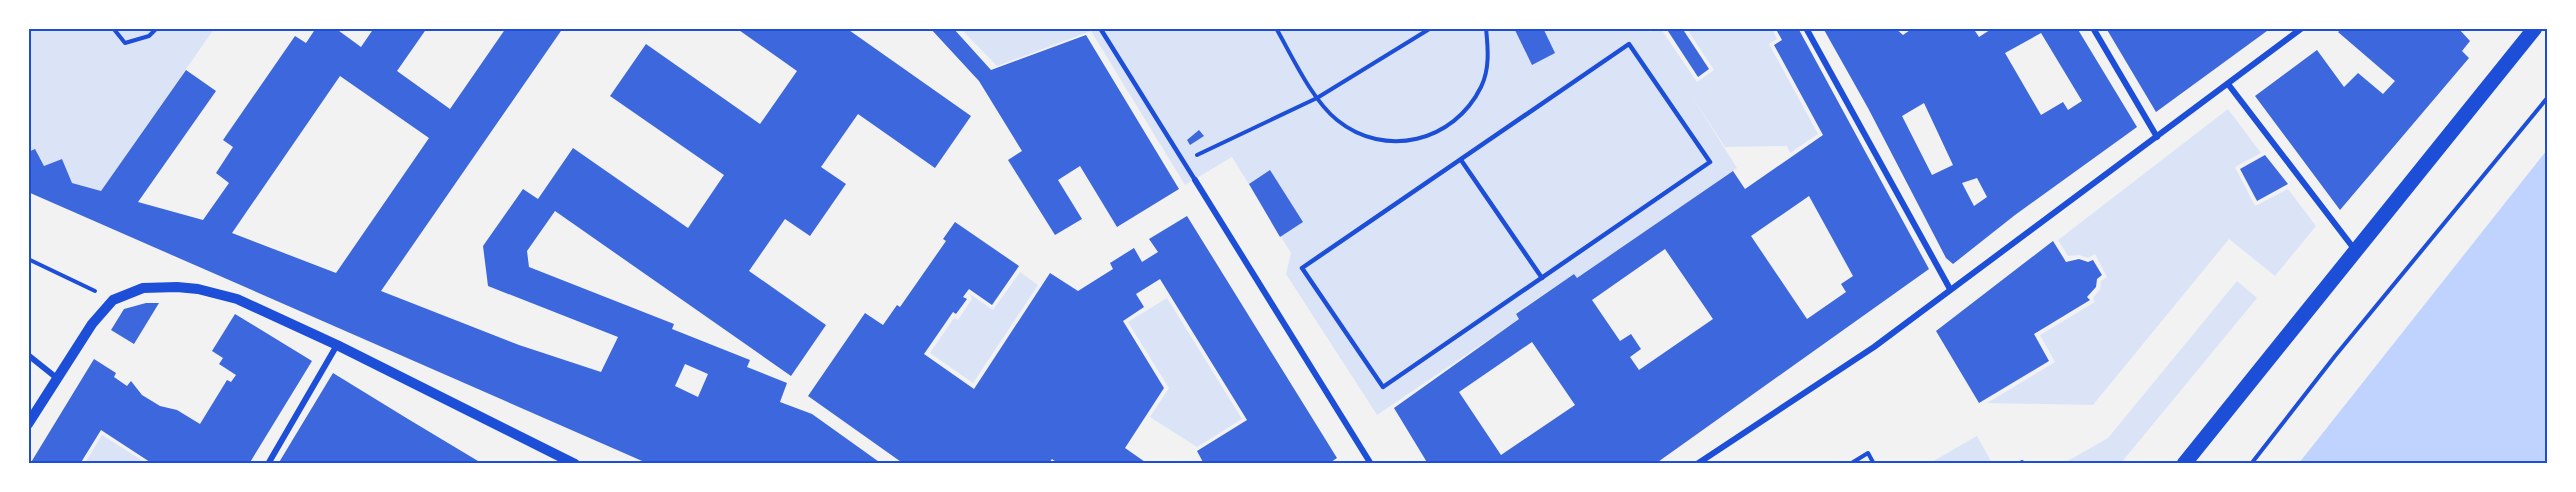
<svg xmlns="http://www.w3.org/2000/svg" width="2576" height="492" viewBox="0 0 2576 492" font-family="Inter,sans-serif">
<rect width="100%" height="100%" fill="#f2f2f2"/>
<g fill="#dbe4f7">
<path d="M1647 28 1650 32 1655 29H1661L1697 82 1714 70 1687 29H1772L1777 39 1769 44 1818 134 1790 153 1787 146 1725 147 1691 95 1737 168 1577 278 1574 274 1516 313 1519 319 1377 415 1286 274 1291 253 1232 157 1185 185 1091 31 997 66 961 29Z"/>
<path d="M28 29H214L101 191 72 183 62 159 44 166 35 150 29 152Z"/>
<path d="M2228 109 2261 153 2235 167 2255 206 2288 189 2316 226 2275 276 2229 239 2093 405 1987 403 2055 362 2040 335 2095 302 2093 298 2100 289 2101 281 2107 277 2095 254 2088 258 2079 255 2068 256 2058 240Z"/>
<path d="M1020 272 1038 285 973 383 930 353 954 318 958 320 972 299 970 294 993 310Z"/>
<path d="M2237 281 2257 298 2121 463H2064L2108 438Z"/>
<path d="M1167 298 1242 419 1197 447 1150 417 1169 388 1128 322Z"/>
<path d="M102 435 146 463H85Z"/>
<path d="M1977 436 1992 463H1930Z"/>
</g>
<path fill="#bfd3fe" d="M2547 150V463H2299Z"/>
<g fill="#3d67dc" fill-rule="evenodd">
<path d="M316 28H335L361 47 374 28H427L397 71 450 109 506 28H563L381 291 519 345 601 372 618 337 488 286 483 246 523 189 538 199 573 148 688 228 724 175 610 96 646 44 760 124 797 71 736 28H846L971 116 935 168 858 114 821 167 846 184 810 236 785 219 749 271 826 325 791 376 555 211 527 251 529 267 674 324 672 329 750 360 747 367 787 383 780 402 812 414 882 464H649L28 192V152L35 149 44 166 62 159 72 183 101 191 186 70 216 91 138 202 203 220 229 183 216 173 233 147 223 140 295 36 306 43ZM340 76 429 138 336 273 232 233ZM685 364 708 374 698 397 675 386Z"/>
<path d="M930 28H953L991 70 1086 35 1179 189 1117 227 1080 166 1058 180 1082 219 1055 235 1008 160 1022 151 979 81Z"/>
<path d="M1514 28H1543L1555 53 1532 65Z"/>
<path d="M1666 28H1682L1709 69 1698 77Z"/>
<path d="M1781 28H1798L1929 269 1655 464H1428L1394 408 1519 319 1516 314 1574 274 1577 278 1733 171 1745 189 1823 135 1774 45 1782 40 1777 31ZM1809 196 1853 276 1841 284 1846 292 1807 319 1751 236ZM1665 249 1713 319 1639 370 1630 357 1641 349 1631 334 1620 341 1592 300ZM1532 342 1575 405 1501 455 1459 392Z"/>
<path d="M1823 28H1895L1903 35 1913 28H1973L1979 37 1993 28H2077L2137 127 2015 215 1953 264 1946 258 1868 108ZM2041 33 2082 101 2068 110 2063 102 2041 115 2005 53ZM1924 103 1953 165 1932 175 1902 116ZM1977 178 1987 197 1974 206 1962 183Z"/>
<path d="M2106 28H2271L2156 112Z"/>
<path d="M2343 28H2458L2470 41 2462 51 2469 58 2340 210 2255 96 2317 50 2344 87 2358 73 2383 94 2395 81 2338 32Z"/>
<path d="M1199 130 1204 136 1190 145 1187 140Z"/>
<path d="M2265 155 2288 184 2257 201 2240 169Z"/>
<path d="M1270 170 1303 222 1280 237 1249 184Z"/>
<path d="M1187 216 1337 458 1328 464H1204L1197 451 1247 420 1160 279 1136 294 1144 307 1123 321 1164 388 1125 448 1148 464H1059L1052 459 1048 464H904L808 396 865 313 883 325 897 305 900 307 946 241 943 239 955 222 1019 266 992 305 969 289 963 297 967 299 956 314 953 312 924 354 974 389 1050 273 1078 291 1113 269 1110 263 1134 248 1142 262 1158 252 1149 239Z"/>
<path d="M2053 241 2066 262 2079 259 2088 262 2093 260 2102 275 2097 279 2096 287 2087 297 2090 300 2034 334 2049 361 1979 403 1936 331Z"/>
<path d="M146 303H159L134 344 111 330 124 309Z"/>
<path d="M235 314 312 361 249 464H153L101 430 80 464H30L94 359 116 373 114 377 127 386 131 381 142 395 160 406 177 410 200 424 227 380 231 382 236 375 219 364 223 358 212 351Z"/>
<path d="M333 373 408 419 483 464H278Z"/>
</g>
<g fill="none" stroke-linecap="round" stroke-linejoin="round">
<g stroke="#1d4ed8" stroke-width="4">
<path d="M113 28 125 43 149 36 157 28"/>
<path d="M1276 28C1292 56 1312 100 1337 120 1385 159 1454 142 1481 87 1490 69 1488 48 1486 28"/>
<path d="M1197 155 1317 98 1431 28"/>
<path d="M28 259 95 291"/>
<path d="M1850 464 1868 453 1874 464"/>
<path d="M2020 464 2022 462"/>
<path d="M2251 464 2335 356 2548 97"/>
</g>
<g stroke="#1d4ed8" stroke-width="4.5">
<path d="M1100 28 1195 180"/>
<path d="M1629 44 1710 162 1383 387 1302 268Z"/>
<path d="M1461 160 1542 278"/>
</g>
<g stroke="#1d4ed8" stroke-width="6">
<path d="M1806 28 1950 289"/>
<path d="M2093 28 2157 137"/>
<path d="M2228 84 2355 250"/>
<path d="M1195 180 1371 464"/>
<path d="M28 355 58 379"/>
<path d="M268 464 337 345"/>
<path d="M1697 464 1874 347 2302 28"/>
</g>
<path stroke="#1d4ed8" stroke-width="10" d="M28 424 92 324 113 300 143 288 177 287 198 289 237 299 337 345 575 464"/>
<path stroke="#1d4ed8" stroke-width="15" d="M2184 464 2535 28"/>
</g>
<rect width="2576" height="492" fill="none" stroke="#ffffff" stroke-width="60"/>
<rect x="30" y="30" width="2516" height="432" fill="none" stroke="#1d4ed8" stroke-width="2"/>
</svg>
